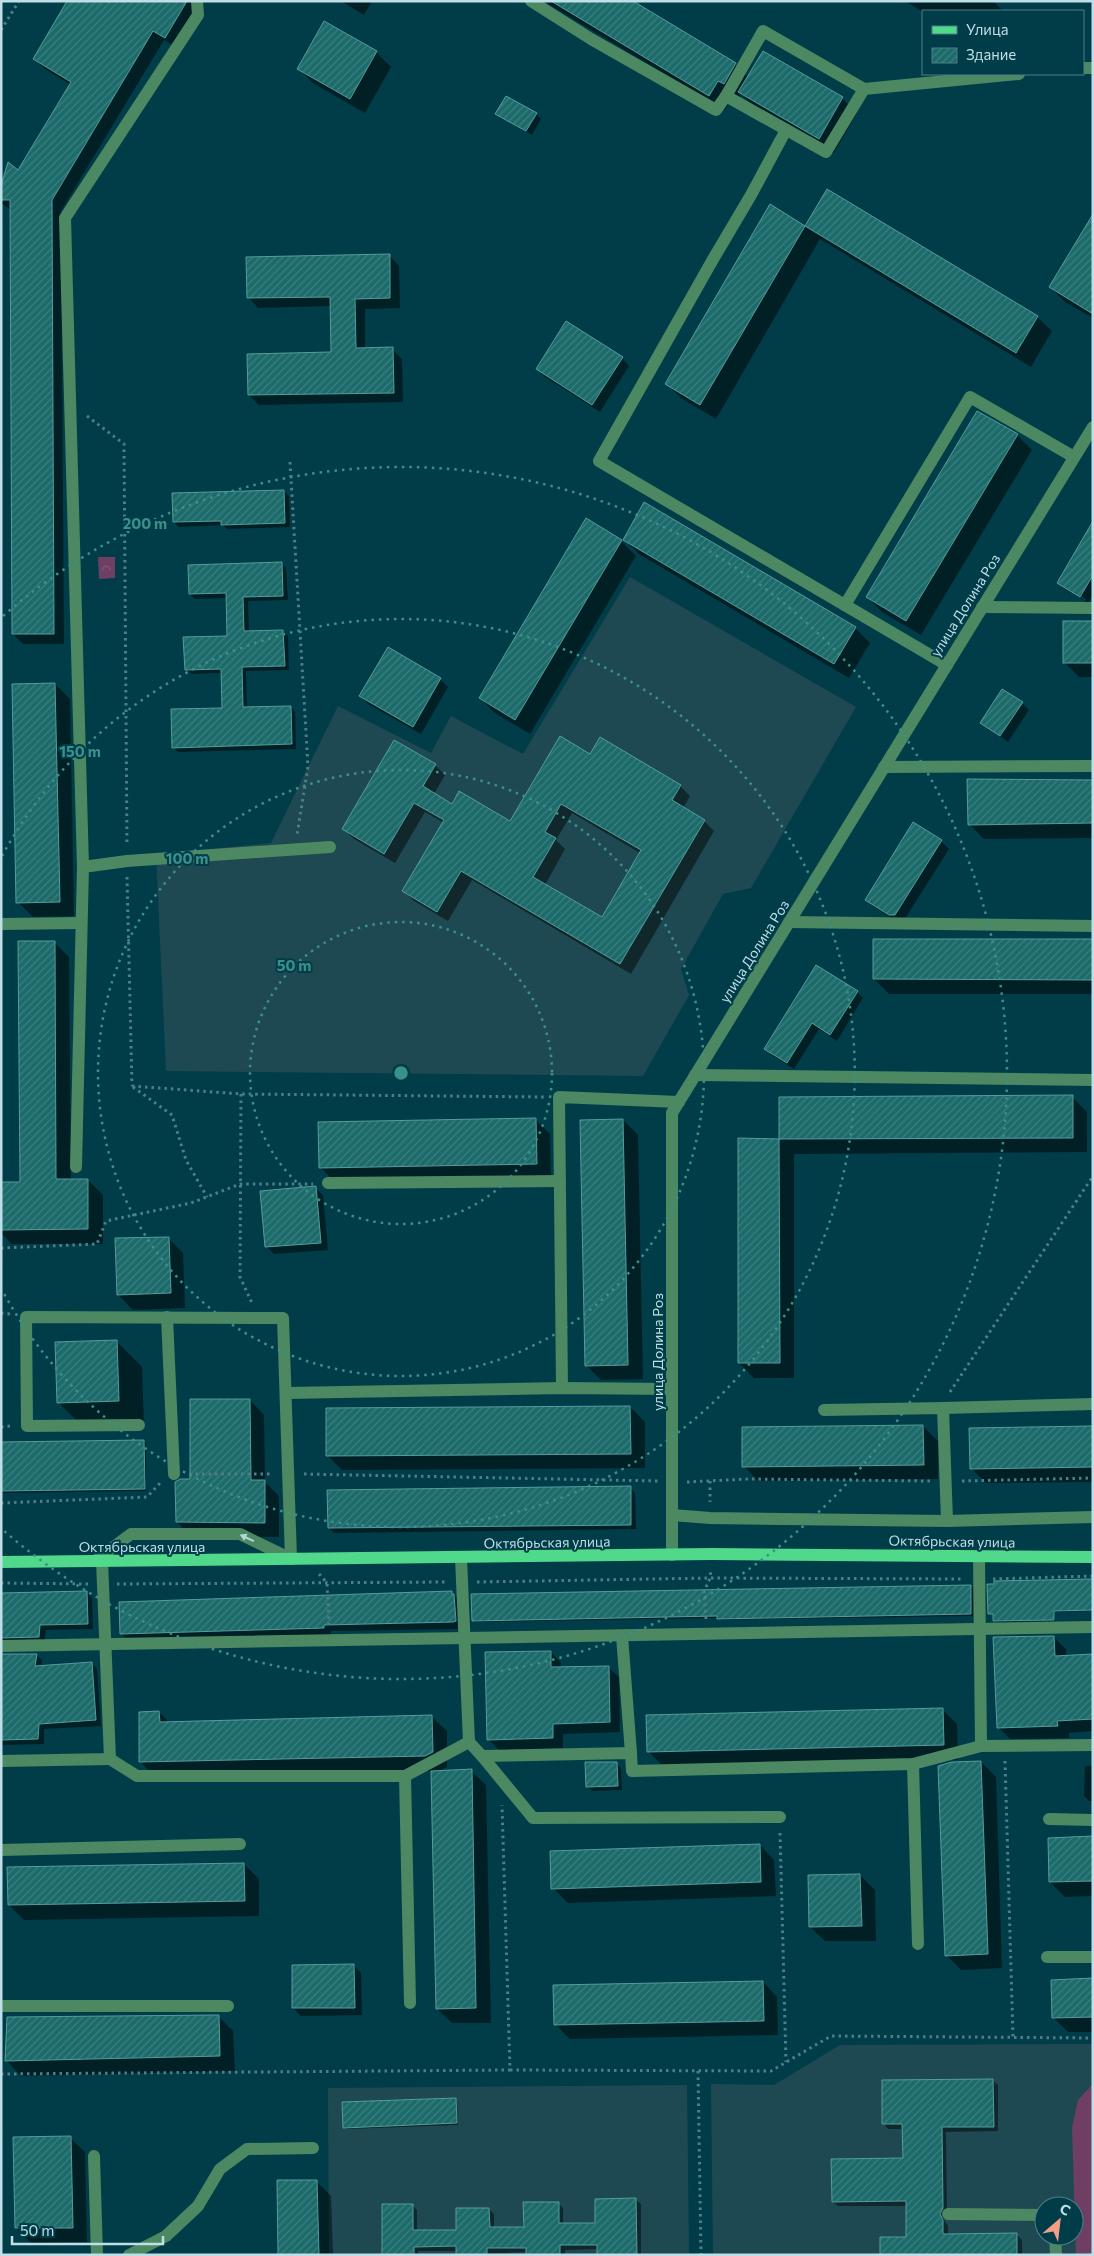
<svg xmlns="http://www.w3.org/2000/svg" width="1094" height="2256" viewBox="0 0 1094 2256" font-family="Commissioner,sans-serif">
<defs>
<pattern id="forest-crowns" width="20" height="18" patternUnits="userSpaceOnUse" patternTransform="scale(1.25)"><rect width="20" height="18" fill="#6f3e65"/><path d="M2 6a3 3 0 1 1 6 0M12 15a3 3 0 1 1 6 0" fill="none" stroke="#82597b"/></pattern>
<pattern id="building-hatch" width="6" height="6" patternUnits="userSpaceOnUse" patternTransform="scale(1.25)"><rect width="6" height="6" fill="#1c6a6a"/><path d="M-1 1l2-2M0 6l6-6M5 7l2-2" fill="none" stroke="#3b7f7f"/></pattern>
</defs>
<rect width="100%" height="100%" fill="#013d48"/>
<g fill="#1f4952" fill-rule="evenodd">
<path d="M630 577 856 707 751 888 723 894 681 969 689 995 643 1076 166 1071 156 854 271 843 338 706 431 753 451 716 523 754Z"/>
<path d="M1093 2044V2255H713L711 2084 774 2085 840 2045ZM1044 2206H1074V2236H1044Z"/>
<path d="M687 2085 689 2255H329L328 2088Z"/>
</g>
<path fill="#6f3e65" d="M1093 2084V2255H1076L1072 2128 1078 2100Z"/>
<path fill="url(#forest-crowns)" d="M98 557H115V578L99 579Z"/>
<g fill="#0007" fill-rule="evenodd">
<path d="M69 1H191L199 9 176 47 164 40 61 211 64 644H23L13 634 11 210 1 203V190L18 172 71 85 45 69 34 59Z"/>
<path d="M341 1H372L364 15Z"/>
<path d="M543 1H630L735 64 748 77 763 52 842 98 857 113 834 153 754 107 741 94 739 98 734 95 725 110Z"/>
<path d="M905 1H993L1003 11 923 12Z"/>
<path d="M324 23 376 52 391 67 365 113 313 83 298 68Z"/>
<path d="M497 114H536L541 119 532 135Z"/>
<path d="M827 191 1037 317 1052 331 1031 367 820 239 716 419 681 398 666 383 771 206 805 227Z"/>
<path d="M1093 216V318L1065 302 1050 287Z"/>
<path d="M389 255 399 266 400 308 365 309V349H392L402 359 403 402 259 405 249 395 333 354 332 306 258 308 248 297Z"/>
<path d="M622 358 629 366 600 412 545 377 537 369Z"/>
<path d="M1017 435 1032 450 921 635 882 612 867 597Z"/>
<path d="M284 491 289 496 290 527 227 529 223 525 179 527 174 522Z"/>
<path d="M1093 524V595L1088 603 1066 590 1058 582ZM1065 586 1086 599 1085 601 1065 589Z"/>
<path d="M624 540 855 628 870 643 849 678 639 554Z"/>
<path d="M621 541 636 556 530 734 495 713 480 698Z"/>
<path d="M282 564 286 568 288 600 248 601 249 632 283 631 288 636 289 670 246 671 247 708 291 707 295 712 296 749 178 752 173 747 224 709 222 673 191 674 186 669 228 637 227 598 195 599 190 594Z"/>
<path d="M1093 622V677H1079L1064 662Z"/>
<path d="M388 649 440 679 448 687 421 734 368 704 361 696Z"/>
<path d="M55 684 70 699 74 916 33 917 18 902Z"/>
<path d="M1022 703 1029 710 1008 742 982 722Z"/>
<path d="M600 739 680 786 690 796 683 808 704 821 714 831 631 974 472 880 448 921 414 901 404 891 444 823 425 812 395 863 354 839 344 829 435 765 445 775 434 794 452 805 511 822 590 755ZM572 813 640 853 603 918 545 885 565 849 556 840Z"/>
<path d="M1093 781V838L984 839 969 824Z"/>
<path d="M914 824 941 841 949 849 903 922H897L874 907 866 900Z"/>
<path d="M1093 941V994H889L874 979Z"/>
<path d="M54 942 69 957 71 1180H88L103 1195V1244H12L1 1233V1183H21Z"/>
<path d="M857 992 863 998 837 1041 819 1029 794 1069 773 1056 766 1049Z"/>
<path d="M1072 1097 1087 1112V1152L794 1154V1378H754L739 1363V1140L781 1141 780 1098Z"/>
<path d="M535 1119 550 1134 551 1178 335 1182 320 1167Z"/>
<path d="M623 1120 638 1135 643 1379 601 1380 586 1365Z"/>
<path d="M315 1188 323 1195 328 1250 274 1254 266 1246Z"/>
<path d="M168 1238 183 1253 185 1308 133 1310 118 1295Z"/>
<path d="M116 1341 142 1367 144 1426 84 1428 59 1403Z"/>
<path d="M250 1400 264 1415 265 1482 279 1496V1537H192L177 1522 192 1481Z"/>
<path d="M630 1407 645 1422V1468L342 1470 327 1455Z"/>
<path d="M923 1426 938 1441V1479L758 1481 744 1466Z"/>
<path d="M1093 1427V1482L986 1483 971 1468Z"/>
<path d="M143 1441 146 1443V1491L1 1493V1443Z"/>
<path d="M630 1488 635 1493 636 1529 334 1533 329 1528Z"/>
<path d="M1093 1580V1611L1055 1612V1621L996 1622 994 1615 989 1613Z"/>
<path d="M971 1586 973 1588V1616L720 1620 718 1618 475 1622 473 1620Z"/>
<path d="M87 1592 92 1598 93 1629 46 1630 44 1642 1 1647V1594Z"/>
<path d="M452 1592 459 1600 461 1629 331 1631V1635L128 1641 121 1633Z"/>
<path d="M1054 1637 1066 1649V1657L1093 1655V1731L1069 1733V1738L1010 1739 998 1727Z"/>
<path d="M551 1652 561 1663V1668L608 1667 619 1677 620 1732 563 1734V1748L499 1750 488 1739Z"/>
<path d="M1 1655H36L42 1660 41 1666 91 1663 97 1669 101 1726 44 1729V1744L1 1745Z"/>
<path d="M942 1709 957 1724 958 1760 663 1766 648 1751Z"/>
<path d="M159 1712 170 1723 432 1717 447 1731V1767L437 1772 471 1771 486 1785 491 2023H452L437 2009 433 1771 155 1776 140 1762Z"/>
<path d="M981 1762 996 1777 1002 1968 961 1970 946 1955Z"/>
<path d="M616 1763 621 1768 622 1790 592 1791 587 1786Z"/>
<path d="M1085 1766H1093V1801H1089L1084 1796Z"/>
<path d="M1093 1838V1896L1065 1897 1050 1882Z"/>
<path d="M760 1845 774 1860 776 1896 568 1903 553 1888Z"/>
<path d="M244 1864 259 1879V1916L24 1920 9 1905Z"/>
<path d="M860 1875 875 1890 876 1941H825L810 1927Z"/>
<path d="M354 1966 361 1973 362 2015 301 2016 293 2008Z"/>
<path d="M1093 1980V2032H1068L1053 2017Z"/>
<path d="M763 1982 777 1997 778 2035 570 2039 555 2024Z"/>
<path d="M218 2016 233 2031 235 2071 21 2076 7 2061Z"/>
<path d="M993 2081 998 2085V2131L946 2132 947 2213 944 2220 948 2226V2235H1017L1022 2240V2255H881L907 2239V2206H838L833 2202 904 2159V2129H888L884 2124Z"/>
<path d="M455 2099 457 2101 458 2125 347 2129 345 2127Z"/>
<path d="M70 2138 85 2152 87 2242 31 2243 16 2228Z"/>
<path d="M316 2181 331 2196 333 2255H280Z"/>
<path d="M636 2200 641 2204V2255H598V2249L565 2250V2255H527V2252L458 2255V2251H418V2255H383L412 2205 417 2210V2231H458L489 2209 494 2214V2229L525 2228 558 2203 563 2208V2224H596Z"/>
</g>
<g fill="url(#building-hatch)" stroke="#559d9c" fill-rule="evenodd">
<path d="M67 1H187L165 38 153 31 52 200 54 634H12L10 200H1V186L8 162 18 170 71 82 33 59Z"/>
<path d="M551 1H633L736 63 724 84 718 81 709 96Z"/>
<path d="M324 21 377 51 350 99 297 69Z"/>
<path d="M763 51 843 97 819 139 738 92Z"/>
<path d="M506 96 537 113 526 131 495 114Z"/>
<path d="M827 189 1038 316 1016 353 805 226Z"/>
<path d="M770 204 805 226 700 405 665 384Z"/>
<path d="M1093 214V314L1049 287Z"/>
<path d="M390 254V298L355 299 356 348 393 347 394 393 248 395 247 354 331 352 330 297 247 298 246 257Z"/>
<path d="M566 321 623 357 592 405 536 369Z"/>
<path d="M977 411 1018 434 906 621 866 597Z"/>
<path d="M284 490 285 523 221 525V521L173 522 172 493Z"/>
<path d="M644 502 856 627 834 664 623 540Z"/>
<path d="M586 518 622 540 515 720 479 698Z"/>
<path d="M1093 521V575L1080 597 1057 583Z"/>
<path d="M282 562 283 596 243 597 244 631 283 630 285 666 242 667 243 707 291 706 292 744 172 748 171 709 222 708 221 669 185 670 183 637 227 636 226 593 189 594 188 565Z"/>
<rect x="1063" y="621" width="30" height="42"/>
<path d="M388 647 441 678 413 727 359 696Z"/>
<path d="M55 683 60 902 16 903 12 684Z"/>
<path d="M1002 689 1023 702 1000 736 980 723Z"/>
<path d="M560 736 590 754 600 737 681 785 672 800 705 820 620 964 461 871 437 912 402 891 444 820 414 803 384 854 342 829 394 740 436 764 423 786 452 804 459 791 510 821ZM561 804 641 850 602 917 533 877 556 838 545 832Z"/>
<path d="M967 779 1093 780V823L968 825Z"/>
<path d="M913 822 942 840 895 915H889L865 900Z"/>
<path d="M873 939H1093V980L873 979Z"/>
<path d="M18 941H55L56 1179H88V1229L1 1230V1182H20Z"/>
<path d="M816 965 858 991 830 1035 812 1023 787 1063 764 1049Z"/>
<path d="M1073 1095V1138L779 1139V1097Z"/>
<path d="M536 1118 537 1164 319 1168 318 1122Z"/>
<path d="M623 1119 628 1365 585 1366 580 1120Z"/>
<path d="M738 1138 779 1139 780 1363H738Z"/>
<path d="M316 1186 321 1243 265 1247 260 1191Z"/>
<path d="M169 1237 171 1293 117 1295 115 1238Z"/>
<path d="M117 1340 119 1401 57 1403 55 1342Z"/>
<path d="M190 1399H250L251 1480H265V1523L176 1522 175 1482 180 1479H190Z"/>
<path d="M630 1406 631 1454 326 1456V1408Z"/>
<path d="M923 1425 924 1465 742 1467V1427Z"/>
<path d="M1093 1426V1467L970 1469 969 1428Z"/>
<path d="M144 1440 145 1489 1 1491V1442Z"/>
<path d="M631 1486V1525L328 1528 327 1490Z"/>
<path d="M1093 1579V1610L1054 1611V1620L993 1621V1614H988L987 1584H994V1581Z"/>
<path d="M971 1585V1614L717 1619V1616L472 1621 471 1594Z"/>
<path d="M87 1591 88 1624 40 1625 39 1637 1 1638V1593Z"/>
<path d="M452 1591V1594H454L456 1621 453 1622 324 1625V1628L120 1634 119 1602Z"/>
<path d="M1054 1636 1055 1656 1093 1654V1719L1057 1721 1058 1726 997 1728 993 1637Z"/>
<path d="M551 1651V1667L609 1666 610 1722 553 1724V1738L487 1740 485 1652Z"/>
<path d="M1 1654H37L35 1666 92 1662 96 1720 39 1724 38 1739 1 1740Z"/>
<path d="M943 1708 944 1745 647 1752 646 1715Z"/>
<path d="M159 1711 160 1722 432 1715 433 1752 425 1756 139 1762V1712Z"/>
<path d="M981 1761 988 1954 945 1956 938 1766 952 1762Z"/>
<path d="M585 1762H617L618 1786 586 1787Z"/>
<path d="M472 1769 476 2008 436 2009 431 1771Z"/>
<path d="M1093 1836V1881L1049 1882 1048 1838Z"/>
<path d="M760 1844 761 1882 551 1889 550 1851Z"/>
<path d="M244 1863 245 1901 8 1905 7 1867Z"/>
<path d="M860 1874 862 1926 809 1927 808 1875Z"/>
<path d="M354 1964 355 2008H292V1965Z"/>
<path d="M1093 1978V2017L1052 2018 1051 1980Z"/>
<path d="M763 1981 764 2021 554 2025 553 1985Z"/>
<path d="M219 2015 220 2056 5 2061 7 2017Z"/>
<path d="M993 2079 994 2127H942L943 2208 940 2214 943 2220V2234L1017 2233V2255H880V2237H906V2201L832 2202 831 2159 903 2158 902 2124H882V2080Z"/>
<path d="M456 2098 457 2123 343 2128 342 2102Z"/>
<path d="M71 2136 73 2228H15L13 2137Z"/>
<path d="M277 2180H317L319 2255H278Z"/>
<path d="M636 2198 637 2255H597V2245H560V2255H526V2248H487V2255H456V2246L414 2247V2255H382V2204H413V2230H456V2208H489L490 2227H524L523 2202H559V2223H595V2199Z"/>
</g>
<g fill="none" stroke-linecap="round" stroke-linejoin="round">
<g stroke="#4e7f88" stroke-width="3" stroke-dasharray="2.5 4" stroke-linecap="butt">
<path d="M1 30 19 1"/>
<path d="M87 416 124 444 127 846"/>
<path d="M290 462 308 767 297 835"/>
<path d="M127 877 132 1086"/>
<path d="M132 1086 241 1094 544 1097"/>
<path d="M133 1087 172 1115 186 1160 207 1197"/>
<path d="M241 1094 240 1277 252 1303"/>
<path d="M1 1248 97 1244 106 1221 191 1203 240 1184H313"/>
<path d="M1 1313 11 1314"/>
<path d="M950 1392 1093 1176"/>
<path d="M1 1427 11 1426"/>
<path d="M189 1474H273"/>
<path d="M304 1474 658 1481"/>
<path d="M710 1481V1502"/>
<path d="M962 1481 1093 1478"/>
<path d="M687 1482 748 1479 930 1481"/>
<path d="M1 1503 147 1497 161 1482"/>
<path d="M319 1574 327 1583 329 1624"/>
<path d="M993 1579 1093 1576"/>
<path d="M477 1582 710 1578 964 1579"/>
<path d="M1 1583 89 1584"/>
<path d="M117 1584 446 1582"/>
<path d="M706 1619 704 1592 710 1578 711 1569"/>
<path d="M1005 1761 1013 2038"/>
<path d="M780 1833 786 2062"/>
<path d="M510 2070 771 2071 831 2036 1093 2038"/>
<path d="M698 2071 701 2255"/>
<path d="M1 2074 510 2070 502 1805"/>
</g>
<g stroke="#4c8862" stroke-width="12">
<path d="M531 1 591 39 716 110 726 96 826 152 864 89 1019 74"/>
<path d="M1083 68H1093"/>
<path d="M726 96 763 31 864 89"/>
<path d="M786 130 751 195 712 261 599 461 947 665"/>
<path d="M845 605 970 397 1074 457"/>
<path d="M982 607 1093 608"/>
<path d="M884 767 1093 766"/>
<path d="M83 867 65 218 198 15 197 1"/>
<path d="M789 922 1093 926"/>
<path d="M1 924 81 923"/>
<path d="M695 1075 1093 1080"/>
<path d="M76 1167 83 867 127 861 330 847"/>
<path d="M328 1183 560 1181"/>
<path d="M167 1317 174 1474"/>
<path d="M562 1388 559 1097 679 1102"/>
<path d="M286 1393 562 1388 672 1389"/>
<path d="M943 1408 1093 1404"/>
<path d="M824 1410 943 1408 947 1521"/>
<path d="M672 1515 710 1518 947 1521 1093 1517"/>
<path d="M672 1555V1113L1093 427"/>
<path d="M979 1556 981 1746 1093 1745"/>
<path d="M461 1558 469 1742 482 1756 631 1753 632 1771 913 1764 981 1746"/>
<path d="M95 1561 131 1534H240L291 1559 283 1318 26 1317 27 1426 139 1425"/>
<path d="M622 1636 631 1753"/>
<path d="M1 1646 1093 1627"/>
<path d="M482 1756 533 1818 780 1817"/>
<path d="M110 1759 137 1776H405L410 2003"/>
<path d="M1 1761 110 1759 102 1561"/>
<path d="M913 1764 918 1944"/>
<path d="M405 1776 469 1742"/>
<path d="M1049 1819 1093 1820"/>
<path d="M1 1850 240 1844"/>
<path d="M1047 1957H1093"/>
<path d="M1 2006H228"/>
<path d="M94 2156 97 2255"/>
<path d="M948 2214 1044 2215"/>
<path d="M1055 2236 1056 2255"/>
<path d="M129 2255 166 2236 198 2206 220 2169 247 2149 313 2148"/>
</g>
<path stroke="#50d98b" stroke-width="12" d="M1 1562 712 1554 1093 1557"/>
</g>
<defs><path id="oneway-solid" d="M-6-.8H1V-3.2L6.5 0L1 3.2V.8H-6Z" transform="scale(1.25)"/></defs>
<use fill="#b3d6da" href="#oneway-solid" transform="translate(247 1538) rotate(-155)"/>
<g fill="none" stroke="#3b908c" stroke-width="2.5" stroke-dasharray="2.5 5">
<circle cx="401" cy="1073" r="151"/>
<circle cx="401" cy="1073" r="303"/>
<path d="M2 856A454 454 0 1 1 2 1290"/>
<path d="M3 616A606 606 0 1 1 3 1530"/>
</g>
<g text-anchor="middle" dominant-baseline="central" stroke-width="4" stroke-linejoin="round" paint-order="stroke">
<g font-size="14" fill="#bedfe7" stroke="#013d48">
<text transform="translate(965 605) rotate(-58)">улица Долина Роз</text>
<text transform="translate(754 951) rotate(-58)">улица Долина Роз</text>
<text transform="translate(657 1352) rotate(-90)">улица Долина Роз</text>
<text transform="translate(952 1541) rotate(1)">Октябрьская улица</text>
<text transform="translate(547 1542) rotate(-1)">Октябрьская улица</text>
<text x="142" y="1546">Октябрьская улица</text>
</g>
</g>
<circle cx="401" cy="1073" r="8" fill="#3b908c" stroke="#013d48" stroke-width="2.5"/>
<g font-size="15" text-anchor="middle" font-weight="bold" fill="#3b908c" stroke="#013d48" stroke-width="4" stroke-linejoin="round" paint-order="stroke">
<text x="145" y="529">200 m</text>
<text x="80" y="757">150 m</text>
<text x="187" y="864">100 m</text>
<text x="294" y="971">50 m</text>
</g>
<rect width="1094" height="2256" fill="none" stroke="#bedfe7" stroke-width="5"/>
<rect x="922" y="10" width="162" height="65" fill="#013d48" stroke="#4d7e88"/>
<rect x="932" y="26" width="25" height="8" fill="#50d98b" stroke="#4d7e88"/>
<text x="966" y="35" font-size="15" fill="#bedfe7">Улица</text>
<rect x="932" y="48" width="25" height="15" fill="url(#building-hatch)" stroke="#4d7e88"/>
<text x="966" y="60" font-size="15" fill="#bedfe7">Здание</text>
<g transform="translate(1059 2221) rotate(28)"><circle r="24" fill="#013d48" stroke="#4d7e88"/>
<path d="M0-4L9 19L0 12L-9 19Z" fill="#f49e88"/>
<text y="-8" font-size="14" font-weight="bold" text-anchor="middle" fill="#bedfe7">С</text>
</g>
<path d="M12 2236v8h151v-8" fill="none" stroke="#bedfe7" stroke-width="2.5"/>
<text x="20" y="2236" font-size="15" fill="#bedfe7" stroke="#013d48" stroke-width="4" paint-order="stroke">50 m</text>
</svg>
